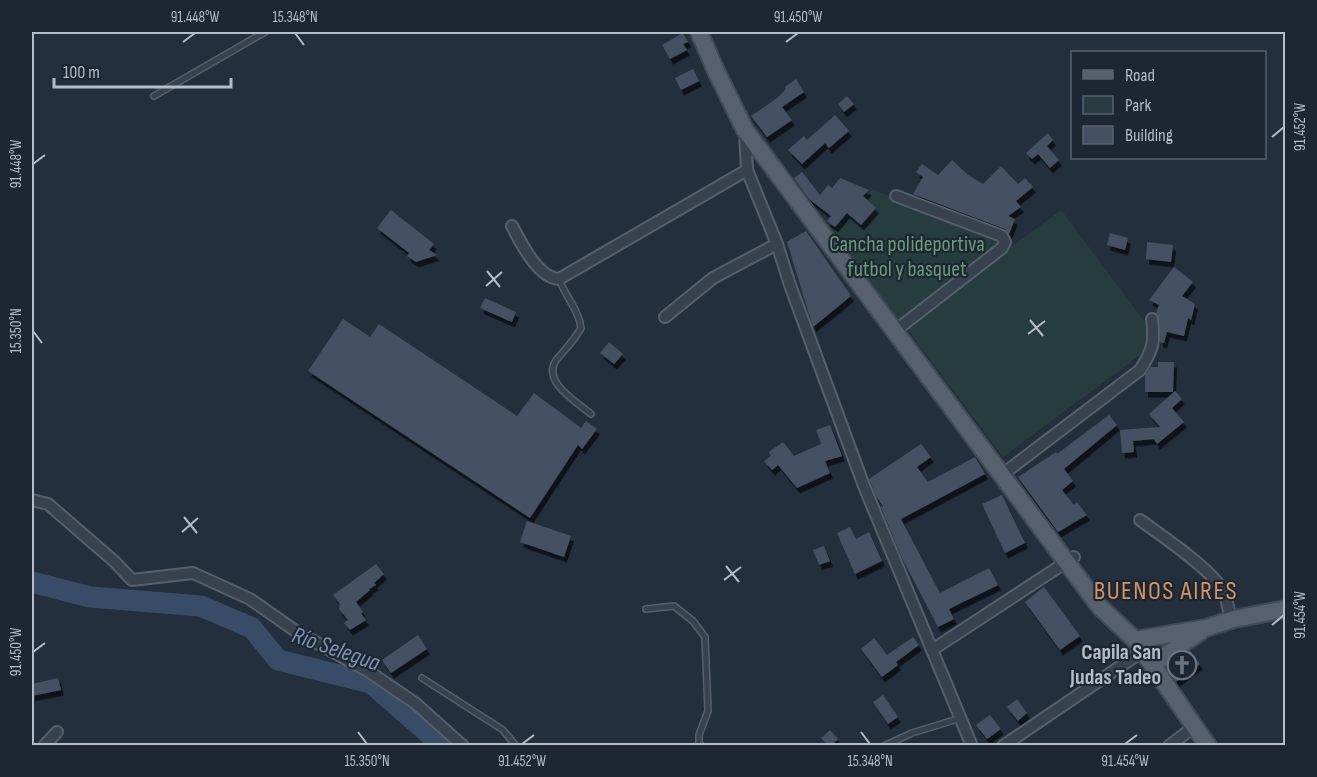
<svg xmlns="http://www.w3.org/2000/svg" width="1317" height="777" viewBox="0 0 1317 777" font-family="'Sofia Sans Condensed',sans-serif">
<defs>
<filter id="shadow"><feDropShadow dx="3" dy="5.5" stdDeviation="0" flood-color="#0009"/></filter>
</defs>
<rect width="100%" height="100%" fill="#242f3e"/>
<g fill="#263c3f">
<path d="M871 189 996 238 1000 246 897 326 827 235Z"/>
<path d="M1061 210 1159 341 1003 457 905 326Z"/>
</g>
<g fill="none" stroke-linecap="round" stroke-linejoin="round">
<path stroke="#394c67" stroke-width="21" d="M32 582 90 597 201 606 252 628 278 660 371 683 443 746"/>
</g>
<g fill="#455162" filter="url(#shadow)">
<path d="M683 33 688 42 683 44 687 50 670 59 662 45Z"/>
<path d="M693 69 699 81 681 90 675 78Z"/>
<path d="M796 79 804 92 782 107 792 120 767 137 751 116 777 98 786 89 785 87Z"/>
<path d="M847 96 854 104 844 112 838 104Z"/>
<path d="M835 115 849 131 829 148 825 143 802 164 788 150 804 136 807 140Z"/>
<path d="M1048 133 1053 140 1047 146 1059 160 1050 168 1038 154 1032 159 1026 153Z"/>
<path d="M952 160 968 175 983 184 1001 166 1018 184 1025 178 1033 187 1016 201 1021 207 1008 216 1015 219 1009 234 1005 229 913 194 923 177 916 172 922 164 938 175Z"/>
<path d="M802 172 820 195 828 185 832 188 840 178 869 190 863 196 876 208 861 225 847 213 835 227 827 221 831 216 809 199 794 178Z"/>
<path d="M391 210 434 244 429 250 437 255 416 262 407 256 409 253 377 228Z"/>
<path d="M806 231 851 296 813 327 787 242Z"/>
<path d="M1110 233 1128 238 1125 250 1107 245Z"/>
<path d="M1147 242 1173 245 1171 262 1146 259Z"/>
<path d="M1174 267 1193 282 1182 296 1195 304 1191 320 1188 318 1184 336 1167 332 1164 343 1160 342 1159 318 1156 313 1159 305 1149 300Z"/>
<path d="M485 298 516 312 512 322 480 308Z"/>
<path d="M343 319 370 337 379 324 517 416 534 393 581 428 586 421 597 429 582 449 578 445 530 518 308 371Z"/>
<path d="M609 342 623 354 614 364 600 353Z"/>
<path d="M1158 362H1174L1173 392H1145V375L1151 367H1158Z"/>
<path d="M1175 391 1182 399 1172 408 1184 422 1157 444 1154 439 1133 441 1134 452 1122 453 1120 430 1160 427 1149 414Z"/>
<path d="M1109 415 1117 425 1064 469 1073 481 1062 490 1074 505 1077 502 1087 515 1058 532 1018 477 1056 452 1057 454Z"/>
<path d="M830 425 842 456 825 461 830 473 797 488 778 465 772 470 764 461 771 456 769 452 783 442 794 456 821 444 816 430Z"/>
<path d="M921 444 931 457 917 467 928 482 975 457 985 474 901 519 940 593 989 568 998 585 949 609 954 619 938 627 902 558 881 507 883 506 876 496 869 479Z"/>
<path d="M1002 495 1025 543 1005 553 982 504Z"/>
<path d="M527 521 571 536 564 557 520 542Z"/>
<path d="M850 527 856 539 869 532 882 561 855 574 837 533Z"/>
<path d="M824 546 830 561 819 565 813 550Z"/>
<path d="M376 564 384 574 374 583 376 585 369 589 370 590 356 602 363 612 361 613 366 620 350 630 344 623 348 620 339 609 340 604 333 595Z"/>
<path d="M1044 587 1080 636 1060 650 1025 602Z"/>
<path d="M418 635 427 649 391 673 382 660Z"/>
<path d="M913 637 919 645 896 662 898 665 882 677 861 649 874 638 887 655Z"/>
<path d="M1190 651 1200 664 1176 682 1167 667Z"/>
<path d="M58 678 61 690 32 696V684Z"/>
<path d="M883 695 898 717 888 724 873 702Z"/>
<path d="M1017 699 1027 713 1018 721 1007 707Z"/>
<path d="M990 715 1001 729 987 739 976 725Z"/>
<path d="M830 730 838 739 831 746H828L821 738Z"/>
</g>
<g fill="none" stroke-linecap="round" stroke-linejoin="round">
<g stroke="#565f6c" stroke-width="8">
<g id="service">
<path d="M154 96 265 32"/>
<path d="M559 279C565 296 579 310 581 328 574 341 566 348 557 359 540 381 577 402 591 414"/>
<path d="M646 609 674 606 693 621 705 637 708 711 699 735V744L702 746"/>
<path d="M422 678 503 730 516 746"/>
<path d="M884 746 912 733 961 718"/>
</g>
</g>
<g stroke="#565f6c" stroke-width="14">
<g id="minor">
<path d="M745 132 747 170 777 244 790 285 864 486 972 746"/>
<path d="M512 226C521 243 538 278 559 279L747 170"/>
<path d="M665 317 713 278 777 244"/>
<path d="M895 331 1002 248 1005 242 1002 236 896 196"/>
<path d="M1003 474 1140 370C1153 350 1155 342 1152 319"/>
<path d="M32 500 48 504 115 562 132 580 193 573 250 599 297 632 368 671 415 703 463 746"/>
<path d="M1140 520C1162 536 1205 565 1219 585 1227 595 1229 608 1230 620"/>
<path d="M932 650 1074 557"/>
<path d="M44 746 57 732"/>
<path d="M1003 746 1143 651"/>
<path d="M1169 746 1195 726"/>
</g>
</g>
<g stroke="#414a57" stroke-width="20">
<g id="primary">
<path d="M699 32 716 71 745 130 1100 607 1135 640 1208 746"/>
<path d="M1135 640 1206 628 1234 619 1286 609"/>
<path d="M1153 664 1200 632"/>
</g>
</g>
<use href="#service" stroke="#38414e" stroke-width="5"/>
<use href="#minor" stroke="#38414e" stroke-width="10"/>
<use href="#primary" stroke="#56606e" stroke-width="16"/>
</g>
<path fill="none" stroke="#b4bcc9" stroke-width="2" d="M295 33 304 45M183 42 195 33M786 42 798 33M1272 137 1284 127M33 164 45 155M487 271 500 287M486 286 502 272M1030 320 1043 336M33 331 42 343M1028 334 1045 321M184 517 197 533M182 532 198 518M726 566 739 582M724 580 741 567M1272 625 1284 615M33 652 45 643M358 732 367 744M861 732 870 744M522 744 534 735M1125 744 1137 735"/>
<defs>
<g id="church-ring" transform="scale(1.5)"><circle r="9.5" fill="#1d2633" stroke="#6b7280" stroke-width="1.5"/><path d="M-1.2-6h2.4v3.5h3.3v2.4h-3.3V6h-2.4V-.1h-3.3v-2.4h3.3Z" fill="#6b7280"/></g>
</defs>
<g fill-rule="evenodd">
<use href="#church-ring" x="1182" y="665"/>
</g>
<g text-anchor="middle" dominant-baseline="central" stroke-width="4.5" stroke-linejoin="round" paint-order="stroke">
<g font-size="22" fill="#6b9a76" stroke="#1d2633">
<text x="907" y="244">Cancha polideportiva<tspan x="907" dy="25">futbol y basquet</tspan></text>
</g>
<g font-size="22" font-weight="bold" fill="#b4bcc9" stroke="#1d2633" text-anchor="end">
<text x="1161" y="652">Capila San<tspan x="1161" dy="25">Judas Tadeo</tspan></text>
</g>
<g font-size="24" font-style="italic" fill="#7c92b1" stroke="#1d2633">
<text transform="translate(336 649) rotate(19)">Río Selegua</text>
</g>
<g font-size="26" letter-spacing="1.5" fill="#d59563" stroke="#1d2633">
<text x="1166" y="591">BUENOS AIRES</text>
</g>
</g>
<rect width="1317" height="777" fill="none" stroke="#1d2633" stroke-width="66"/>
<rect x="1071" y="51" width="195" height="108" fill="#1d2633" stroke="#59626f" stroke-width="1.5"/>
<rect x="1083" y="70" width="30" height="9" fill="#56606e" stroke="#59626f" stroke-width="1.5"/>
<text x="1125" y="81" font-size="18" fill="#b4bcc9">Road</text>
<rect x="1083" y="96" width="30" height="18" fill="#263c3f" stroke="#59626f" stroke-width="1.5"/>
<text x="1125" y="111" font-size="18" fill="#b4bcc9">Park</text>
<rect x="1083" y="126" width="30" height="18" fill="#455162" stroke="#59626f" stroke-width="1.5"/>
<text x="1125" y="141" font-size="18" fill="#b4bcc9">Building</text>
<path d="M54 78v9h177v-9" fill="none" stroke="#b4bcc9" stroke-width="3"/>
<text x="63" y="78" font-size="18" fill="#b4bcc9" stroke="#1d2633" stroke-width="4.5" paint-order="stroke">100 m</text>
<rect x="33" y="33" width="1251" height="711" fill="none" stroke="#b4bcc9" stroke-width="2"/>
<g font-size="15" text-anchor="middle" fill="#b4bcc9">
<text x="195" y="22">91.448°W</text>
<text x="295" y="22">15.348°N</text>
<text x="798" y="22">91.450°W</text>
<text transform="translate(1300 127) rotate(-90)" y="5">91.452°W</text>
<text transform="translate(16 164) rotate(-90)" y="5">91.448°W</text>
<text transform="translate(16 331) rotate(-90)" y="5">15.350°N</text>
<text transform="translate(1300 615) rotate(-90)" y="5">91.454°W</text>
<text transform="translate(16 652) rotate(-90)" y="5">91.450°W</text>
<text x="367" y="766">15.350°N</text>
<text x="522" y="766">91.452°W</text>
<text x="870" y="766">15.348°N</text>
<text x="1125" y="766">91.454°W</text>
</g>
</svg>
